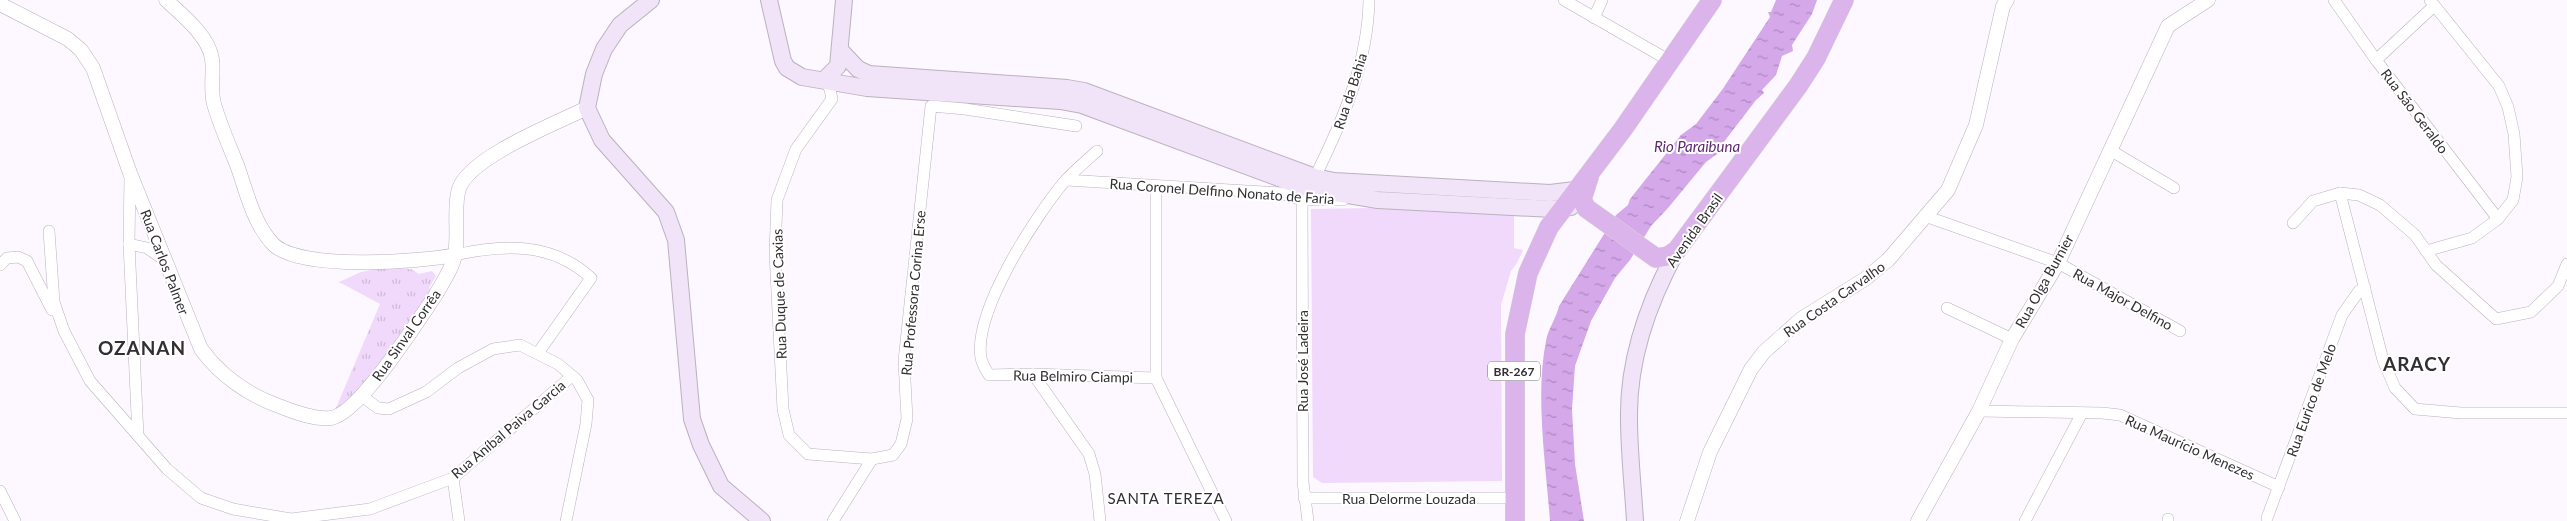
<svg xmlns="http://www.w3.org/2000/svg" width="2567" height="521" viewBox="0 0 2567 521" font-family="Lato,sans-serif">
<defs>
<pattern id="grass-tufts" width="24" height="20" patternUnits="userSpaceOnUse" patternTransform="scale(1.25)"><rect width="24" height="20" fill="#f0d9fb"/><path d="M3 7l-1-3M5 7V3M7 7l1-3M15 17l-1-3M17 17v-4M19 17l1-3" fill="none" stroke="#cebbd8"/></pattern>
<pattern id="water-ripples" width="26" height="14" patternUnits="userSpaceOnUse" patternTransform="scale(1.25)"><rect width="26" height="14" fill="#d4a8e9"/><path d="M2 4q2-2 4 0t4 0M15 11q2-2 4 0t4 0" fill="none" stroke="#ad89bd"/></pattern>
</defs>
<rect width="100%" height="100%" fill="#fdf8ff"/>
<path fill="url(#grass-tufts)" d="M388 267 411 269 419 274 432 271 436 276 429 288 433 292 359 394 343 409 336 408 380 304 339 282 361 272Z"/>
<path fill="#f0d9fb" d="M1371 208 1514 213V248L1523 250 1517 263 1511 271 1501 305 1502 481 1322 483 1313 477 1311 209Z"/>
<path fill="url(#water-ripples)" d="M1776 0H1817L1812 14 1792 45 1793 51 1782 56 1776 75 1762 90 1764 93 1756 100 1717 151V154L1706 162 1668 208 1651 226 1630 260 1615 278 1591 321 1575 366 1572 409 1575 464 1584 521H1550C1546 466 1535 396 1546 341 1548 329 1556 319 1559 306L1616 215 1628 205 1630 199 1681 135 1696 124 1722 90 1770 17 1768 12H1771Z"/>
<g fill="none" stroke-linecap="round" stroke-linejoin="round">
<g stroke="#bab2be" stroke-width="12">
<g id="minor">
<path d="M1564 0 1670 61"/>
<path d="M2334 0 2376 60 2498 219"/>
<path d="M1594 18 1602 0"/>
<path d="M2376 60 2434 6"/>
<path d="M824 80 830 89 832 99 796 149 777 200 775 253 783 409 789 435 808 454 872 459 893 455 901 444 907 419 904 361 931 106 965 109 1076 126"/>
<path d="M2110 150 2174 188"/>
<path d="M1097 151C1086 161 1074 171 1064 182 1035 217 973 312 981 358 982 364 986 370 989 375L1033 374 1156 378"/>
<path d="M130 176 129 244 138 436"/>
<path d="M1315 177C1342 122 1368 63 1369 0"/>
<path d="M1066 180 1281 193 1302 200H1343"/>
<path d="M1156 186V378L1226 521"/>
<path d="M2340 193 2383 360 2395 388 2415 409 2461 413H2567"/>
<path d="M1302 200 1303 482 1308 521"/>
<path d="M1925 216 2058 263 2180 331"/>
<path d="M2293 223 2313 201 2340 193 2359 195 2380 205 2415 235 2436 265 2496 319 2531 312 2558 286 2567 264"/>
<path d="M49 231 54 302 64 331 90 381 167 469 201 498 233 509 291 519 370 509 453 478 572 376"/>
<path d="M129 244 147 248 163 259"/>
<path d="M2426 251 2472 238 2498 219 2513 200 2517 177 2514 134 2508 107 2499 86 2430 0"/>
<path d="M455 255C504 244 552 242 591 278L538 353"/>
<path d="M0 265 7 258 18 257 27 261 52 310"/>
<path d="M1947 308 2012 339"/>
<path d="M1033 374 1089 454 1095 474 1100 521"/>
<path d="M362 396 378 408 389 409 426 392 458 368 493 349 520 345 558 364 577 380 588 400 586 424 566 521"/>
<path d="M1979 411 2102 413 2120 415 2279 487"/>
<path d="M453 478 459 521"/>
<path d="M0 491 15 521"/>
<path d="M1304 498H1514"/>
<path d="M2267 518 2342 315 2359 291 2365 288"/>
<path d="M833 521 872 459"/>
<path d="M2025 521 2082 413"/>
<path d="M2168 521V519"/>
</g>
</g>
<g stroke="#bab2be" stroke-width="15">
<g id="tertiary">
<path d="M166 0C181 14 209 36 212 59 214 73 210 90 214 104 220 125 229 145 237 165 246 190 253 223 273 244 299 271 420 262 455 255"/>
<path d="M0 4 68 39 81 50 93 68 130 173 201 349C220 375 248 395 279 406 294 412 315 420 331 418 359 414 417 322 435 296 442 283 453 268 455 254 459 235 453 207 459 189 469 157 557 123 587 108"/>
<path d="M1687 521 1710 452 1751 369 1764 352 1801 319 1865 279 1888 260 1948 190 1976 125 2003 6 2007 0"/>
<path d="M1918 521 1979 411 2012 339 2058 263 2168 26 2208 0"/>
</g>
</g>
<g stroke="#bab2be" stroke-width="18">
<g id="secondary">
<path d="M651 0 620 25 604 49 594 74 587 108 602 140 666 212 676 240 692 419 701 445 721 486 762 521"/>
<path d="M769 0 783 61 787 68 802 77 867 88 1060 101 1082 105 1306 188 1378 200 1552 209 1571 207"/>
<path d="M840 50 858 69 869 74 1067 88 1084 91 1315 177 1334 181 1550 193 1575 190"/>
<path d="M824 80 838 66 844 0"/>
<path d="M1635 521C1633 487 1629 452 1629 418 1628 358 1649 301 1677 250"/>
</g>
</g>
<g stroke="#d6d5d6" stroke-width="20">
<g id="trunk">
<path d="M1589 177 1582 199 1586 208 1656 258 1668 256 1677 250 1798 86 1816 58 1844 0"/>
<path d="M1515 521V334L1528 273 1549 227 1623 129 1712 0"/>
</g>
</g>
<use href="#minor" stroke="#fff" stroke-width="11"/>
<use href="#tertiary" stroke="#fff" stroke-width="14"/>
<use href="#secondary" stroke="#f1e3f8" stroke-width="16"/>
<use href="#trunk" stroke="#dab4eb" stroke-width="19"/>
</g>
<g text-anchor="middle" dominant-baseline="central" stroke-width="4" stroke-linejoin="round" paint-order="stroke">
<rect fill="#fff" stroke="#706d70" stroke-width="1" x="1488" y="361.5" width="52" height="19" rx="4"/>
<g font-size="12" font-weight="bold" fill="#322f33">
<text x="1514" y="371">BR-267</text>
</g>
<g font-size="14" fill="#322f33" stroke="#fff">
<text transform="translate(1350 91) rotate(-72)">Rua da Bahia</text>
<text transform="translate(2415 111) rotate(53)">Rua São Geraldo</text>
<text transform="translate(1222 191) rotate(4)">Rua Coronel Delfino Nonato de Faria</text>
<text transform="translate(1694 230) rotate(-55)">Avenida Brasil</text>
<text transform="translate(165 262) rotate(69)">Rua Carlos Palmer</text>
<text transform="translate(2044 281) rotate(-61)">Rua Olga Burnier</text>
<text transform="translate(913 293) rotate(-85)">Rua Professora Corina Erse</text>
<text transform="translate(779 294) rotate(-92)">Rua Duque de Caxias</text>
<text transform="translate(1834 299) rotate(-35)">Rua Costa Carvalho</text>
<text transform="translate(2123 299) rotate(29)">Rua Major Delfino</text>
<text transform="translate(406 335) rotate(-55)">Rua Sinval Corrêa</text>
<text transform="translate(1302 361) rotate(-90)">Rua José Ladeira</text>
<text transform="translate(1073 376) rotate(1)">Rua Belmiro Ciampi</text>
<text transform="translate(2311 400) rotate(-70)">Rua Eurico de Melo</text>
<text transform="translate(508 429) rotate(-40)">Rua Aníbal Paiva Garcia</text>
<text transform="translate(2190 447) rotate(24)">Rua Maurício Menezes</text>
<text x="1409" y="498">Rua Delorme Louzada</text>
</g>
<g font-size="15" font-style="italic" fill="#5e2873" stroke="#fff">
<text x="1697" y="146">Rio Paraibuna</text>
</g>
<g font-size="15" letter-spacing="1" fill="#322f33" stroke="#fff">
<text x="1166" y="498">SANTA TEREZA</text>
</g>
<g font-size="19" font-weight="bold" letter-spacing="1" fill="#322f33" stroke="#fff">
<text x="142" y="347">OZANAN</text>
<text x="2417" y="363">ARACY</text>
</g>
</g>
</svg>
